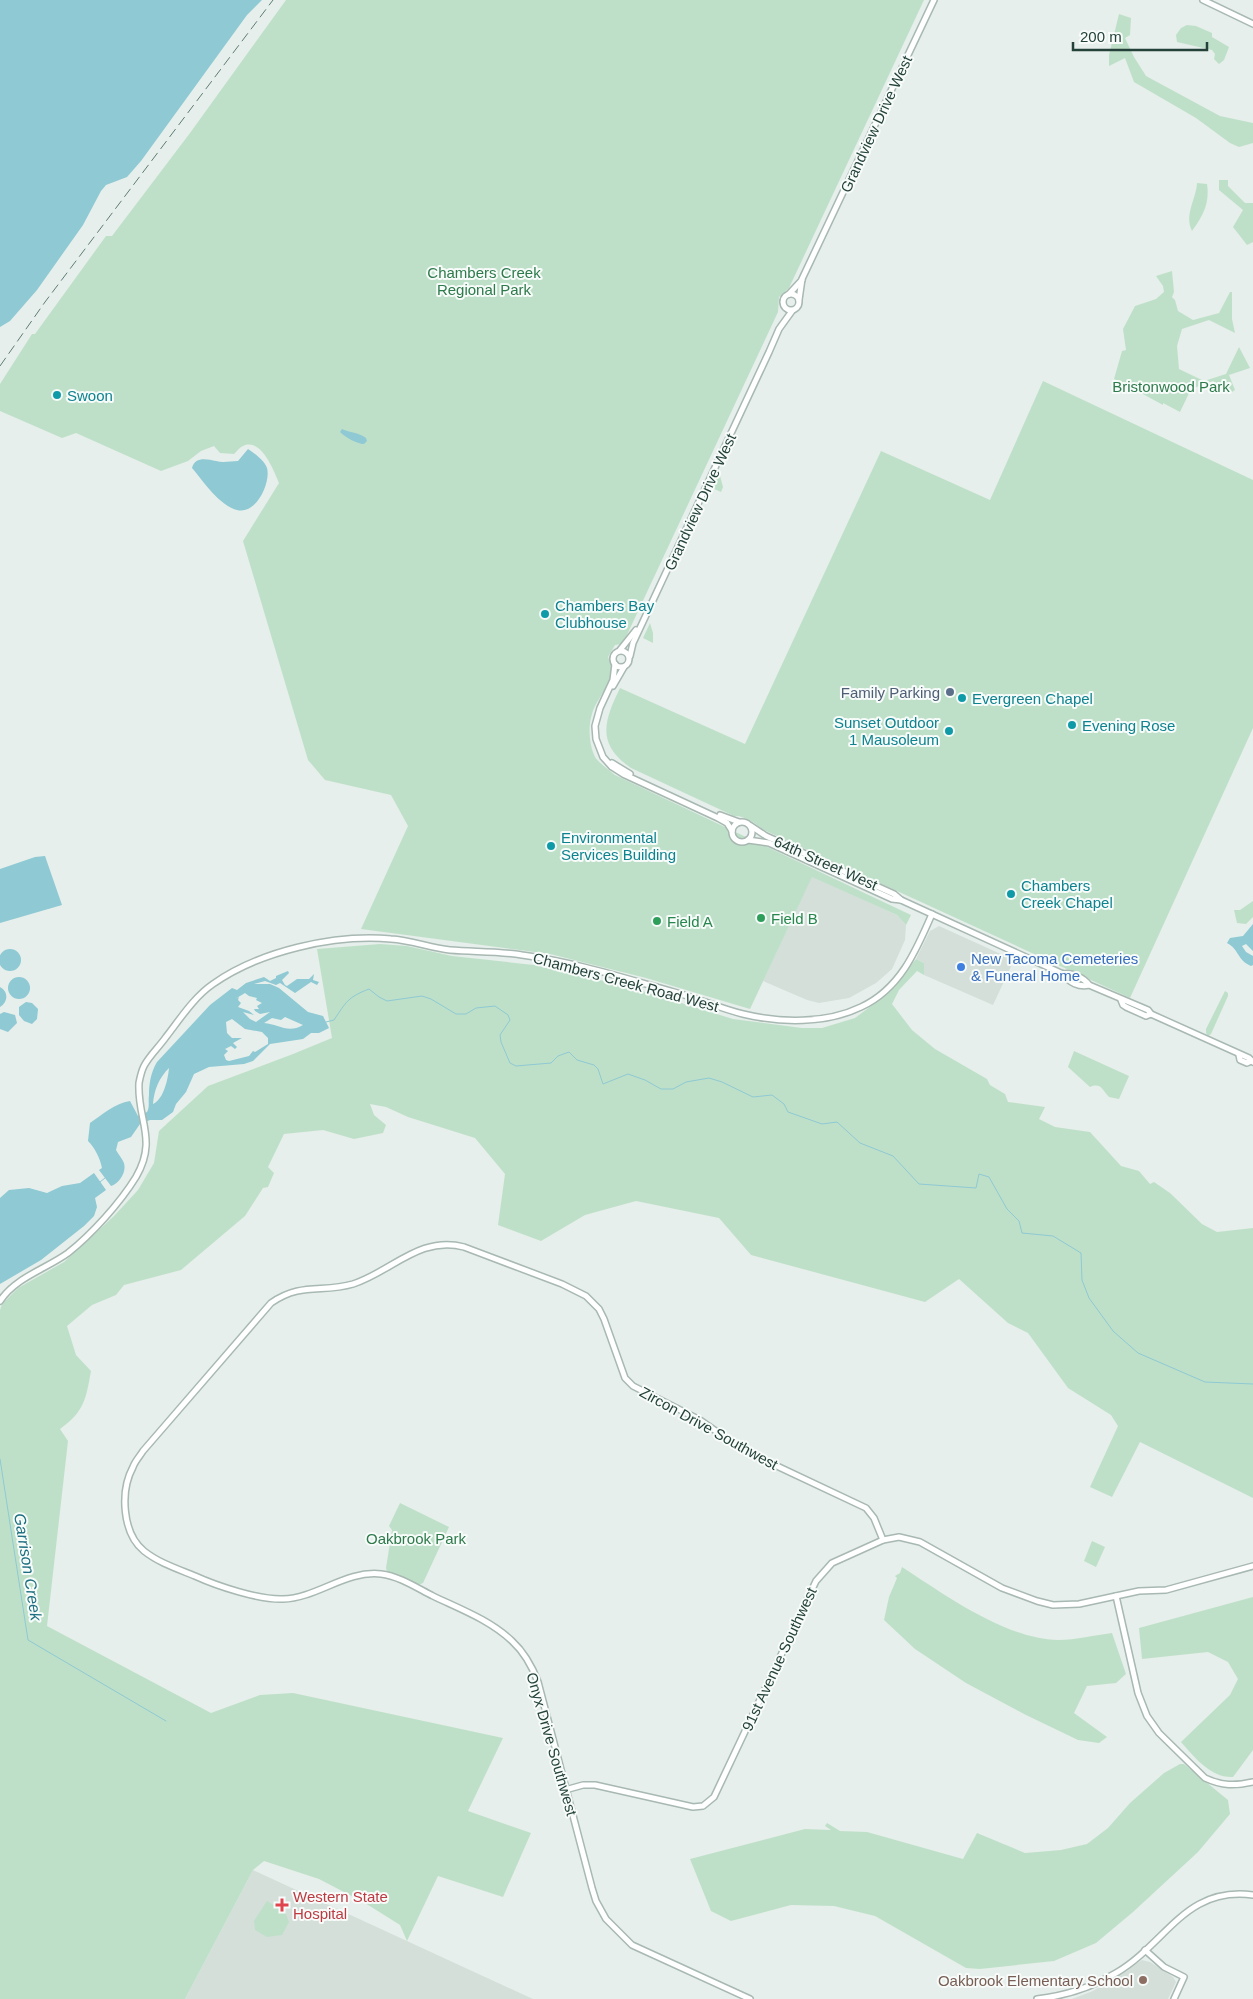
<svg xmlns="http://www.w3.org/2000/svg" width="1253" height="1999" viewBox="0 0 1253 1999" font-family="Arial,sans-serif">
<rect width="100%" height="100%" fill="#e6efeb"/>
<g fill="#d4dfda">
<path d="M812 876 897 915 906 925 905 940 892 969 876 983 849 998 819 1003 807 1000 763 981Z"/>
<path d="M939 926 1014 960 993 1005 924 975V963L916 959 930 931Z"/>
<path d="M253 1870 533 1999H185Z"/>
<path d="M1142 1960 1150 1962 1173 1977 1176 1982 1168 1999H1072L1093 1991Z"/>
</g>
<g fill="#bfe0c8">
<path d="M286 0H924L789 288 779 297 778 312 626 637 621 644 615 645 608 657C620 678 598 694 592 714 588 726 589 745 595 757 599 763 609 770 615 775L911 915 906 925 897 915 812 877 750 1009 646 978 550 954 361 929 408 826 391 795 325 780 308 760 243 541 279 483C274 471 261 437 243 446 240 447 237 451 234 454L220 453 214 446 201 451 188 461 161 471 76 433 62 438 0 411V384L32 334H35L106 236H112L190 133Z"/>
<path d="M1119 14 1131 18 1130 35 1125 38 1134 57 1146 76 1220 116 1253 123V143L1239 147 1230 143 1196 118 1134 82 1125 58 1109 66V55Z"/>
<path d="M1187 25 1196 26 1212 33V37L1229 47 1224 60 1219 64 1214 59 1215 54 1212 50 1177 42 1176 35 1181 28Z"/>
<path d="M1219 180H1228V186L1245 203H1253V242L1247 245 1233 227 1243 210 1219 190Z"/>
<path d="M1197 183 1207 184C1210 203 1203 216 1192 231 1184 214 1196 200 1197 183Z"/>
<path d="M1172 271 1174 292 1172 297 1175 300 1178 311 1193 320 1219 313 1230 292H1232V319L1235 333 1209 320 1182 329 1177 346 1179 369 1204 381 1226 374 1239 347 1250 368 1229 375 1235 390 1232 392 1213 381 1191 389 1180 412 1163 403V405L1141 393 1130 390 1133 388 1114 379 1122 351 1126 350 1123 329 1135 306 1156 299 1164 292 1163 286 1156 276Z"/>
<path d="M1043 381 1253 480V728L1130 998 764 830C756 824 744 815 734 816L631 768C596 744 604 721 620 688L745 744 881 451 990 500Z"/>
<path d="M719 472 723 487 721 492 712 488Z"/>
<path d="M650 623 653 633V643L643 638Z"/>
<path d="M1253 901V917L1246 924 1237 923 1234 910H1240Z"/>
<path d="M380 944 407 946 452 956 534 965 626 986 733 1019 802 1028H822L855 1018 883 997 916 959 924 963V975L917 971 899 990 892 1004 912 1030 935 1049 987 1079 990 1085 1005 1094 1008 1102 1045 1107 1039 1119 1055 1127 1090 1132 1121 1166 1139 1171 1150 1184 1154 1182 1170 1193 1202 1224 1217 1232 1253 1228V1498L1140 1442 1112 1497 1090 1487 1118 1426 1111 1415 1068 1388 1028 1333 1008 1323 959 1279 925 1302 751 1255 719 1218 636 1201 585 1215 541 1241 498 1225 505 1174 475 1138 408 1117 386 1107 370 1104 374 1115 386 1125 383 1133 354 1139 323 1130 284 1134 268 1167 274 1173 268 1187 263 1188 245 1216 181 1270 124 1285 116 1295 92 1305 67 1326 76 1355 91 1371C86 1399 84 1412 60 1429L68 1441 47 1626 211 1713 260 1695 293 1693 503 1738 468 1811 531 1833 503 1897 438 1876 407 1941 400 1925 365 1903 319 1879 264 1861 253 1870 185 1999H0V1310L2 1304 18 1288 64 1262 114 1216 138 1190 154 1163 159 1131 208 1086 293 1054 332 1038 317 949Z"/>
<path d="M1225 991 1228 993V996L1211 1034 1208 1036 1206 1033V1029Z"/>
<path d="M1074 1051 1129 1076 1119 1099 1109 1097C1103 1091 1101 1082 1090 1087L1068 1067Z"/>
<path d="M400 1503 449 1527 423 1583 416 1586 387 1572 386 1568 392 1530 389 1526Z"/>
<path d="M1092 1541 1105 1547 1096 1567 1084 1561Z"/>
<path d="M902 1567C945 1595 1006 1639 1058 1640 1076 1640 1095 1635 1112 1633L1126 1674 1116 1683 1087 1686 1074 1713 1107 1737 1099 1743 1078 1740 1026 1715 966 1683 915 1649 884 1620 889 1597 897 1578 895 1576 900 1573Z"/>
<path d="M1253 1597V1750L1233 1777C1211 1778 1195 1758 1181 1742L1230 1695 1238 1679 1228 1662 1208 1652 1142 1659 1139 1628Z"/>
<path d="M1180 1764H1184L1228 1800 1230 1814 1198 1852 1133 1912 1096 1943 1054 1961 980 1969 966 1968 875 1916 834 1906 791 1905 731 1921 711 1911 690 1859 805 1829 831 1830 825 1826 827 1823 840 1831 867 1832 963 1859 977 1833 1025 1853 1061 1850 1087 1844 1108 1828 1130 1803 1164 1773Z"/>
<path d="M267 1901 285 1912 289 1922 282 1935 267 1937 255 1930 254 1921Z"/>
</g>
<g fill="#8ec9d4" fill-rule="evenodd">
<path d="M0 0H262L247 15 141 161 127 177 106 185 101 191 83 225 37 290 10 321 0 327Z"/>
<path d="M342 429C350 433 358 432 366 438L367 441 364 444C357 444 345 437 340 432Z"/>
<path d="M248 449C255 454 264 460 267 468 271 483 256 515 237 510 220 506 203 481 192 468 195 456 207 459 216 461 223 463 231 461 238 461Z"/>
<path d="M45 856 62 905 0 923V869L35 857Z"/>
<path d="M1253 924V951L1246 944 1242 946 1246 952 1253 956V965L1251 966C1237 960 1239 949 1227 943L1230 938 1243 936Z"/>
<circle cx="10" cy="960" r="11"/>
<path d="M288 971 289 973 282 980 285 985 287 986 297 979H309L314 974 313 980 319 982 317 985 311 982 295 993 280 983 276 985 265 981 254 984H270L279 988 308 1012 323 1016 329 1028 319 1033H311L303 1039 270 1044 253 1061 244 1064 209 1067 194 1074 186 1092 176 1104 173 1112 162 1120H150L140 1124 131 1137 118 1142 116 1150C118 1154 121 1157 123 1161 128 1170 120 1183 111 1186L99 1170 102 1168C100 1158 95 1148 88 1141L90 1123C102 1115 115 1103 130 1101L138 1116 147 1112C150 1106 148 1102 149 1095 149 1083 151 1072 157 1062L210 1005 232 988 237 990 246 983 264 977 270 981 276 978V976ZM245 993 249 996 257 998 256 1000 262 1003 257 1006 259 1009H254L255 1011 260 1014 270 1012 256 1022 250 1019 243 1012 254 1015 249 1011 238 1007 241 1003 238 1000 239 997 235 999ZM285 1017 303 1025C288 1034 278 1024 264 1023L272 1018 281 1020ZM232 1019 245 1029 262 1032 268 1038V1044L255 1052 253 1051 249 1056 229 1061 226 1060 224 1055 228 1051 225 1049 231 1046 235 1049 237 1047 233 1043 242 1038H232L227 1033 226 1022ZM169 1068C168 1079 164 1099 153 1104 154 1090 159 1078 169 1068Z"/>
<circle cx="19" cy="988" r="11"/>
<path d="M0 987C9 992 8 1002 0 1007Z"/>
<path d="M26 1002 32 1003 38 1009 37 1019 32 1024 24 1021 19 1015V1007Z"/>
<path d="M4 1012 15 1015 17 1023 8 1032 0 1029V1014Z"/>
<path d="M94 1173 106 1190 95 1198 97 1207 94 1216 84 1226 41 1260 0 1284V1198L9 1190 29 1188 47 1193 62 1186 80 1183Z"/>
</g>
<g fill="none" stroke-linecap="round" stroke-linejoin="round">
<g stroke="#8ec9d4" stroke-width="1">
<path d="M326 1022 334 1020C346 1002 348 997 369 989L379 997 387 1001 422 996 431 999 456 1014H466L476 1008 495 1006 508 1015 510 1020 500 1035 501 1042 510 1063 516 1066 551 1063 558 1056 569 1052 577 1060 594 1065 598 1069 603 1084 628 1074 645 1080 661 1089H673L686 1082 709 1078 722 1082 753 1097 772 1095 784 1104 788 1112 822 1124 837 1122 860 1143 893 1156 919 1184 976 1188 979 1174 989 1177 1007 1209 1019 1221 1022 1233 1053 1236 1081 1253 1082 1280 1089 1298 1113 1331 1138 1353 1205 1382 1253 1384"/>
<path d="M100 1182 105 1178"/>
<path d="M0 1459 28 1640 166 1721"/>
</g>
<g stroke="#a8b8b2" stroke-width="8">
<g id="tertiary">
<path d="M1203 0 1253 24"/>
<circle cx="791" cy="302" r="8"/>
<path d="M789 294 802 280"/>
<path d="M799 300 802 279 934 0"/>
<path d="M620 650 636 630"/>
<circle cx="621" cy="659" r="8"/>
<path d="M630 656 633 643 769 352 779 329 792 311"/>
<path d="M615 664 613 680 600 708 595 726 596 739 603 757 612 767 623 774 718 818 727 823 732 831"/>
<path d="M613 686 624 667"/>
<path d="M612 763 630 774"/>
<path d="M720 815 739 822"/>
<circle cx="742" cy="832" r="10"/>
<path d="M751 826 766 836 894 894 901 900 1063 974C1072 972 1084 978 1089 985L1148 1010 1151 1014 1249 1058 1253 1062"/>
<path d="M748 840 769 843 892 899 901 900"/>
<path d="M1063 974C1068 982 1080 988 1089 985"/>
<path d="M1121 1000 1123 1005 1126 1007 1146 1016 1151 1014"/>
<path d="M1239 1055 1240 1060 1247 1063 1251 1061"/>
<path d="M0 1301C16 1277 46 1269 68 1253 92 1234 120 1203 136 1177 158 1139 137 1120 139 1083 140 1078 141 1072 144 1066 149 1056 159 1047 166 1037 180 1019 194 997 213 984 260 951 334 934 391 939 411 940 430 948 450 950 474 952 499 951 522 955 574 962 624 978 674 992 697 998 719 1008 743 1014 780 1023 826 1024 861 1007 900 989 916 951 932 914"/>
<path d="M1116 1596 1138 1693 1147 1716 1159 1733 1205 1778C1222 1786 1235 1786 1253 1782"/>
<path d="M565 1790 583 1785H595L693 1807 703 1806 714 1797 816 1581 832 1563 883 1540 899 1537 920 1542 1002 1588 1037 1601 1053 1605 1079 1604 1139 1591 1166 1590 1253 1566"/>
<path d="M1145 1950 1164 1967 1184 1977 1174 1999"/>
<path d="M750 1999 632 1945 606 1919 596 1901 592 1888 538 1682C532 1666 524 1652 512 1641 490 1620 460 1609 433 1596 417 1588 399 1576 381 1574 346 1570 317 1598 283 1599 259 1600 217 1586 195 1576 178 1569 159 1563 144 1551 122 1533 120 1491 133 1467 135 1461 140 1456 143 1451L271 1303C301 1282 322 1293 353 1284 391 1272 420 1235 464 1247L562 1284 586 1296 599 1309 604 1319 625 1378 633 1386 700 1420 743 1450 866 1508 874 1518 883 1540"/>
<path d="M1037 1999C1064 1996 1092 1987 1116 1973 1167 1943 1185 1886 1253 1895"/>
</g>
</g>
<use href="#tertiary" stroke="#fff" stroke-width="5"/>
<path stroke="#5f7d75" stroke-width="1" stroke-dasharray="10 5" stroke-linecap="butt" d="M0 366 45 302 273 0"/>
</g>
<g fill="#0f9aa8" stroke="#f7fbf9" stroke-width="2">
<circle cx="57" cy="395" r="5"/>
<circle cx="545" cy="614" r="5"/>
<circle cx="962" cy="698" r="5"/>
<circle cx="1072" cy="725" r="5"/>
<circle cx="949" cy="731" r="5"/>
<circle cx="551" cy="846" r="5"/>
<circle cx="1011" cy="894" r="5"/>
</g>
<circle fill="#5c6f8a" stroke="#f7fbf9" stroke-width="2" cx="950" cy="692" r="5"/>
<g fill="#2e9e5b" stroke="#f7fbf9" stroke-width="2">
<circle cx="761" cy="918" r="5"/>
<circle cx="657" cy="921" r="5"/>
</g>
<circle fill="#3f7fe0" stroke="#f7fbf9" stroke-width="2" cx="961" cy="967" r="5"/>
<path fill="#e0444e" stroke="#f7fbf9" stroke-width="2" d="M279.5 1897.5h5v5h5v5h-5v5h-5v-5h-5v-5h5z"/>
<circle fill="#8d6e63" stroke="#f7fbf9" stroke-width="2" cx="1143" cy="1980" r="5"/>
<g text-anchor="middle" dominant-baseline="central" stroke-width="4" stroke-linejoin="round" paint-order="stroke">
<g font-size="15" fill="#24423a" stroke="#f7fbf9">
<text transform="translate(876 124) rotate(-65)">Grandview Drive West</text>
<text transform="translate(700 502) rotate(-65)">Grandview Drive West</text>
<text transform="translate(826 863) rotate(24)">64th Street West</text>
<text transform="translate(626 982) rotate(15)">Chambers Creek Road West</text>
<text transform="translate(709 1428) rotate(29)">Zircon Drive Southwest</text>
<text transform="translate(779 1659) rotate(-65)">91st Avenue Southwest</text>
<text transform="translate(552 1744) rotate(74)">Onyx Drive Southwest</text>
</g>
<g font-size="15" fill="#2d7a4b" stroke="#f7fbf9">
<text x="484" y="272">Chambers Creek<tspan x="484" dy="17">Regional Park</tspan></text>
<text x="1171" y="386">Bristonwood Park</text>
<text x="416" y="1538">Oakbrook Park</text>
</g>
<g font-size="15" fill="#0d838f" stroke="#f7fbf9" text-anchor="start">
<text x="67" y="395">Swoon</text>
<text x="555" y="605">Chambers Bay<tspan x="555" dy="17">Clubhouse</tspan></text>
<text x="972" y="698">Evergreen Chapel</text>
<text x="939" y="722" text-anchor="end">Sunset Outdoor<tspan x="939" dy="17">1 Mausoleum</tspan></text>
<text x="1082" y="725">Evening Rose</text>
<text x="561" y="837">Environmental<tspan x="561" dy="17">Services Building</tspan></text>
<text x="1021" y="885">Chambers<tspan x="1021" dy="17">Creek Chapel</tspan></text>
</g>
<g font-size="15" fill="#4e5e75" stroke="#f7fbf9" text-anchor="end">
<text x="940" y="692">Family Parking</text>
</g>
<g font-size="15" fill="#27864d" stroke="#f7fbf9" text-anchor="start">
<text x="771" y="918">Field B</text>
<text x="667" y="921">Field A</text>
</g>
<g font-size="15" fill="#366cbe" stroke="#f7fbf9" text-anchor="start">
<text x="971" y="958">New Tacoma Cemeteries<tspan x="971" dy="17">&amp; Funeral Home</tspan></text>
</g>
<g font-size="15" fill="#be3a42" stroke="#f7fbf9" text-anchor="start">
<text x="293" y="1896">Western State<tspan x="293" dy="17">Hospital</tspan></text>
</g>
<g font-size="15" fill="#785e54" stroke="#f7fbf9" text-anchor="end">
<text x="1133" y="1980">Oakbrook Elementary School</text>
</g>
<g font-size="16" font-style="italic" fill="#1c6f80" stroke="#f7fbf9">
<text transform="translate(28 1567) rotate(81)">Garrison Creek</text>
</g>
</g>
<path d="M1073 42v8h134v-8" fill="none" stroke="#24423a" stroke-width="2.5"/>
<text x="1080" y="42" font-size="15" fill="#24423a" stroke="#f7fbf9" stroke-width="4" paint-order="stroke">200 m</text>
</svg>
